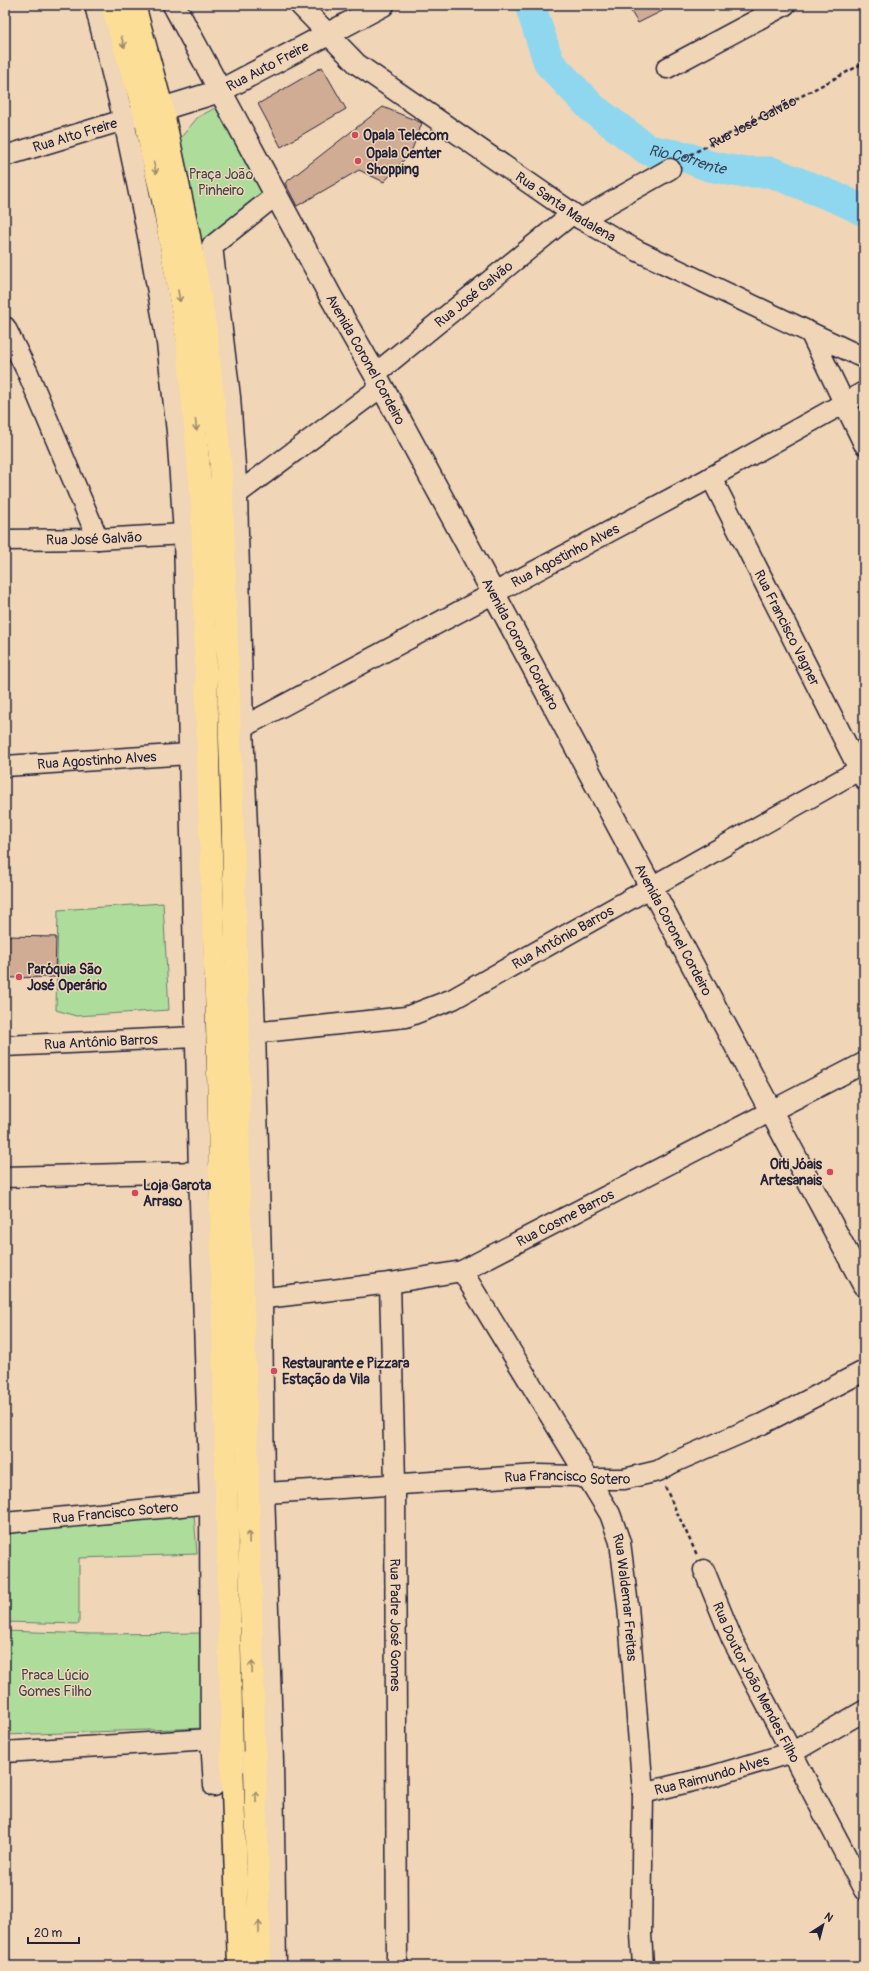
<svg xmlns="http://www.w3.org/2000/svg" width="869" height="1971" viewBox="0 0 869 1971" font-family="Pangolin,sans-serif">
<rect width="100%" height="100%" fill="#f0d5b7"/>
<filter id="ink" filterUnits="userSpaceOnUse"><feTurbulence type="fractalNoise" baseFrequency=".025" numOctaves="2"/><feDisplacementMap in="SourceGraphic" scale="8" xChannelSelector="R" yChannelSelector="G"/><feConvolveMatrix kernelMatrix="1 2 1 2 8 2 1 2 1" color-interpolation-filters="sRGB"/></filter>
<g filter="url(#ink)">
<g fill="#addc9b" stroke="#687f6b">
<path d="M217 107 264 192 217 228 206 241 213 298 178 141 198 117Z"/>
<path d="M163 903 169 1010 76 1016 56 1010 58 910Z"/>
<path d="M194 1514 197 1554 79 1558V1624L5 1622V1533Z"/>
<path d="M5 1631 94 1634 205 1633V1728L5 1735Z"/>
</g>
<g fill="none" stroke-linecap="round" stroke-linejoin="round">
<path stroke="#8ed7ef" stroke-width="31" id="s1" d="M530 5 549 63 592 108 648 150 686 157 709 166 740 172H771L842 200 864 211"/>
</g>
<g fill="#d1ac94" stroke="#22223b">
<path d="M627 5H674L638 23Z"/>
<path d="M322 67 346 109 281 147 258 104Z"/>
<path d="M383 107 422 123 411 152 384 182 359 170 297 206 285 183Z"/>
<path d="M5 936 56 937 55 977 5 978Z"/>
</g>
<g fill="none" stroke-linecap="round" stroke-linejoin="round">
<g stroke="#22223b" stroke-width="23">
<g id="street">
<path d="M95 5 124 121 148 236 167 343 177 432 184 534 199 1172 210 1503 211 1739 214 1786"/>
<path id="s3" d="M300 5 357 64 581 219 638 251 864 358"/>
<path d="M667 68 785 5"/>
<path id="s4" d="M5 156 137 116"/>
<path d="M581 219 670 169"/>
<path d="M5 327 28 373 98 539"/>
<path d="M811 334 864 444"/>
<path id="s5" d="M375 374 572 214"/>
<path id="s6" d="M711 477 864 779"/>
<path d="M237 494 381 387"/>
<path id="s7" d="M5 540 98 539 184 534"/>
<path id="s8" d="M243 727 706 480 864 392"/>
<path id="s9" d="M5 766 189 754"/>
<path id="s10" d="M243 1034 406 1017 453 999 864 767"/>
<path id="s11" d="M5 1046 196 1037"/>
<path d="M5 1177 199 1172 211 1179"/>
<path id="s12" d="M462 1271 610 1514 620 1542 628 1606 643 1793 641 1934 643 1966"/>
<path id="s13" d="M390 1283 395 1483 397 1966"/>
<path id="s14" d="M249 1300 390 1283 462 1271 864 1063"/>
<path id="s15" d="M251 1494 539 1475 577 1476 590 1479H624L658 1471 672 1463 762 1424 864 1371"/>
<path id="s16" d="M5 1523 222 1502"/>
<path id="s17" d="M704 1570 732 1639 864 1890"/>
<path d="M5 1752 211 1739 232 1761 271 1762"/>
<path id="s18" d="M643 1793 709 1777 793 1752 864 1711"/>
<path d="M276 1966 273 1762 264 1491 262 1299 255 1031 243 727 237 494 230 397 212 246 276 195"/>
</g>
</g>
<g stroke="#22223b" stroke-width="25">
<g id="secondary">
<path id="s19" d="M174 5 331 297 375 374 494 594 864 1285"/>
<path id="s20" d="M145 114 220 91 383 5"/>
</g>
</g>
<g stroke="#22223b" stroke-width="25">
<g id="primary">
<path d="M112 5 145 114 152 155 163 200 187 337 202 503 209 799 217 1023 232 1761 239 1966"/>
<path d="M134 5 162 108 189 236 206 331 221 467 232 798 238 1035 239 1195 245 1369 260 1966"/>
</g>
</g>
<g stroke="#22223b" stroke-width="2.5" stroke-dasharray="4 3" stroke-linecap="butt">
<path id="s2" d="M684 158 864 63"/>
<path d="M665 1487 697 1555"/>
</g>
<use href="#street" stroke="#f0d5b7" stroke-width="20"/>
<use href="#secondary" stroke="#f0d5b7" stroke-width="22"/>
<use href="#primary" stroke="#fdde96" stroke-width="22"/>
</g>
<defs><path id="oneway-shaft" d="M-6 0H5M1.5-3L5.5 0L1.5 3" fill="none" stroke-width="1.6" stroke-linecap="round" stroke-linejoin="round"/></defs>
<g stroke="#9a896d">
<use href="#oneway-shaft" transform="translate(123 42) rotate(73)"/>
<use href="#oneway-shaft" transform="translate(155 168) rotate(77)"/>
<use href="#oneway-shaft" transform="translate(179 296) rotate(80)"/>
<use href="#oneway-shaft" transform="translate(196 425) rotate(85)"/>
<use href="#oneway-shaft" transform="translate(249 1537) rotate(-92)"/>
<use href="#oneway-shaft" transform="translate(252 1667) rotate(-92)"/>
<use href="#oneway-shaft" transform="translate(256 1797) rotate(-91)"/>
<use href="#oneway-shaft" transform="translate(259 1927) rotate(-91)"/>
</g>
</g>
<g fill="#d1495b" stroke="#f0d5b7" stroke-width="1.5">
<circle cx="355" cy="135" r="4"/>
<circle cx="358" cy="161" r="4"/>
<circle cx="19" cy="977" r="4"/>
<circle cx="830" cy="1172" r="4"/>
<circle cx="135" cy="1193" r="4"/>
<circle cx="274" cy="1371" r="4"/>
</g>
<g text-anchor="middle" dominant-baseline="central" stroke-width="3" stroke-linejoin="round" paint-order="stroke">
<g font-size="14" fill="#22223b" stroke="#f0d5b7">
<text stroke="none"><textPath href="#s20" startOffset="132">Rua Auto Freire</textPath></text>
<text stroke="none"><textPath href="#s2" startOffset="78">Rua José Galvão</textPath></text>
<text stroke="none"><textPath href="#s4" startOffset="73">Rua Alto Freire</textPath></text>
<text stroke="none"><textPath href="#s3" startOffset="335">Rua Santa Madalena</textPath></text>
<text stroke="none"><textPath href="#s5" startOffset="127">Rua José Galvão</textPath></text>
<text stroke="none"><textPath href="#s19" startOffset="403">Avenida Coronel Cordeiro</textPath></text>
<text stroke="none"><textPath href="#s7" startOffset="89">Rua José Galvão</textPath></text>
<text stroke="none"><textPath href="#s8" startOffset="365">Rua Agostinho Alves</textPath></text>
<text stroke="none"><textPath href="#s6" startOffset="169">Rua Francisco Vagner</textPath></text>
<text stroke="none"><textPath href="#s19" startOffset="727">Avenida Coronel Cordeiro</textPath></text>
<text stroke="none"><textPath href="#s9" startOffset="92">Rua Agostinho Alves</textPath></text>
<text stroke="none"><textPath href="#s19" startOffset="1051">Avenida Coronel Cordeiro</textPath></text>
<text stroke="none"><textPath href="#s10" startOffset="340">Rua Antônio Barros</textPath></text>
<text stroke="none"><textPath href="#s11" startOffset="96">Rua Antônio Barros</textPath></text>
<text stroke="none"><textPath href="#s14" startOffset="331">Rua Cosme Barros</textPath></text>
<text stroke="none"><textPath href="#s15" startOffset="317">Rua Francisco Sotero</textPath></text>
<text stroke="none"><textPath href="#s16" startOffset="111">Rua Francisco Sotero</textPath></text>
<text stroke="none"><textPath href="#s12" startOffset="370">Rua Waldemar Freitas</textPath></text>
<text stroke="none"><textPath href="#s13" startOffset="342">Rua Padre José Gomes</textPath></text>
<text stroke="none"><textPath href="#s17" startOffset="124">Rua Doutor João Mendes Filho</textPath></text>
<text stroke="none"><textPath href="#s18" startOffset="71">Rua Raimundo Alves</textPath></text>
</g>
<g font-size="14" font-weight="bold" fill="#22223b" stroke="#f0d5b7" text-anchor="start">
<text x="363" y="135">Opala Telecom</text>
<text x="366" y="153">Opala Center<tspan x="366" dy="16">Shopping</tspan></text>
<text x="27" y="969">Paróquia São<tspan x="27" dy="16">José Operário</tspan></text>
<text x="822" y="1164" text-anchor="end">Oiti Jóais<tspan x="822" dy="16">Artesanais</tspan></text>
<text x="143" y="1185">Loja Garota<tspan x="143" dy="16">Arraso</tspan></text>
<text x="282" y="1363">Restaurante e Pizzara<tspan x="282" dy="16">Estação da Vila</tspan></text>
</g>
<g font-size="14" fill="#3e474e" stroke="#f0d5b7">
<text x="221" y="174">Praça João<tspan x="221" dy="16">Pinheiro</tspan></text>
<text x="55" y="1675">Praca Lúcio<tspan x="55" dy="16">Gomes Filho</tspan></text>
</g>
<g font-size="15" font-style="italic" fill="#38465f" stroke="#f0d5b7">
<text stroke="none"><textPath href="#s1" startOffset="234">Rio Corrente</textPath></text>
</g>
</g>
<rect width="869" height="1971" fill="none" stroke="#f0d5b7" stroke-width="20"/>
<rect x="10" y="10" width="849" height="1951" fill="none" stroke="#22223b" stroke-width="1.5" filter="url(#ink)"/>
<g transform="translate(823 1925) rotate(36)" stroke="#f0d5b7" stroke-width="3" paint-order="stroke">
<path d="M0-3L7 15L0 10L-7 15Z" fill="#22223b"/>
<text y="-6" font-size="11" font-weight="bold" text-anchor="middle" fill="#22223b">N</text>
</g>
<path d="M28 1937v6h51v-6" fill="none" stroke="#22223b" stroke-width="2"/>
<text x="34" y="1937" font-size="12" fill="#22223b" stroke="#f0d5b7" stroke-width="3" paint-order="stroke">20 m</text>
</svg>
